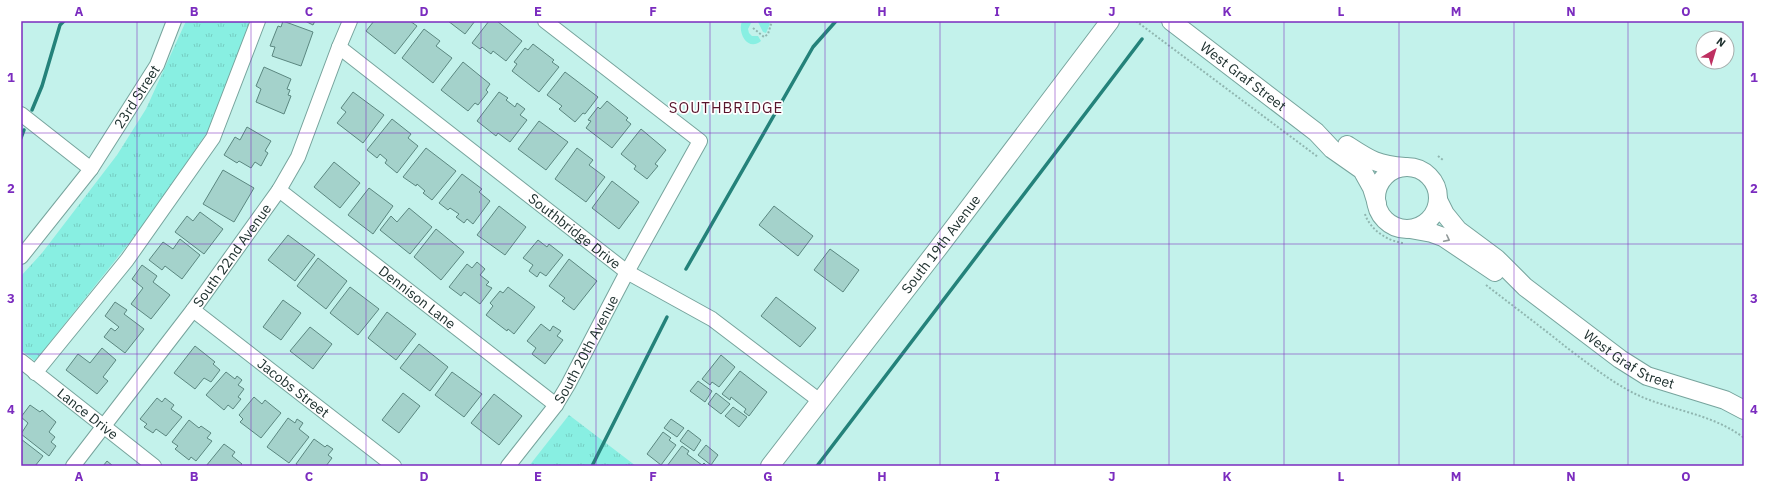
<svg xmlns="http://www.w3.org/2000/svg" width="1765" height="487" viewBox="0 0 1765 487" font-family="'IBM Plex Sans',sans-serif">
<defs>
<pattern id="grass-tufts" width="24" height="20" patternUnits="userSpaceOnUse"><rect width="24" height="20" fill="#88efe2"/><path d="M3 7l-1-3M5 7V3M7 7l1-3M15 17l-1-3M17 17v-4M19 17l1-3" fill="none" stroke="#75cdc2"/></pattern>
</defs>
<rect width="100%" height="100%" fill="#c3f2eb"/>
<g fill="url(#grass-tufts)">
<path d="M186 21H252L208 131 149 218 35 361 21 350V276L42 253 117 155 146 109Z"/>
<path d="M569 415 636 466H529Z"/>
</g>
<path fill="#88efe2" d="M742 21H768L770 24 766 33 763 32 758 22 751 23 748 29 749 33 752 36H758L761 41C748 52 737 33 742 21Z"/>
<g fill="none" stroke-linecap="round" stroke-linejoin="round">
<g stroke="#24827a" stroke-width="3.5">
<path d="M32 110 42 86 60 25 64 21"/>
<path d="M21 138 24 130"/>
<path d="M686 269 813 47 836 21"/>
<path d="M592 466 667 317"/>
<path d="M817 466 1142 39"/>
</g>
</g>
<g fill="#a4d2cb" stroke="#5b8780">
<path d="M283 21 313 32 301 66 272 56 275 47 270 46 278 26 281 27Z"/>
<path d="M305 21H315L313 25Z"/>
<path d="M374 21H410L417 26 395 54 366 31Z"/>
<path d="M448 21H475L465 34Z"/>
<path d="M489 21H497L522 41 506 61 493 51 491 54 482 47 480 49 472 43Z"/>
<path d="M424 29 440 41 436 46 452 58 433 83 402 58Z"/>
<path d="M533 44 554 60 552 62 559 67 539 92 512 71 517 64 514 62 525 48 528 50Z"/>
<path d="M463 62 490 84 486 90 488 92 478 105 475 103 468 111 441 90Z"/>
<path d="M264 67 291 79 287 89 290 90 288 95 291 96 284 114 256 102 261 89 256 86Z"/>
<path d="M565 72 598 97 585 114 583 113 575 122 559 109 562 106 547 95Z"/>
<path d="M353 92 384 115 363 143 337 123 346 112 341 108Z"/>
<path d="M499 92 508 98 506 100 515 107 517 103 525 109 520 115 527 120 510 142 498 133 496 136 477 121Z"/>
<path d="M607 101 628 118 626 120 631 124 612 148 586 128 591 121 588 120 598 107 600 109Z"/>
<path d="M392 119 411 134 408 138 418 146 397 173 385 163 387 160 380 154 377 158 367 150Z"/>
<path d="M539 121 568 142 546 170 518 149Z"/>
<path d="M247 127 271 141 265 151 268 153 261 166 255 162 251 168 239 161 237 163 224 155 235 137 240 140Z"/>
<path d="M641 129 666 150 655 164 658 166 647 179 634 169 636 166 621 154Z"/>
<path d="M426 148 456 171 432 200 423 193 425 191 417 184 416 186 403 177Z"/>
<path d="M577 148 593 160 589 165 605 177 586 202 555 179Z"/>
<path d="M334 162 360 183 340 208 314 187Z"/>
<path d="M223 170 254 188 234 222 203 204Z"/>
<path d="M462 174 482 189 479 192 490 201 473 224 467 219 464 223 456 217 459 214 450 208 448 210 439 203Z"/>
<path d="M612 181 639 202 619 229 592 208Z"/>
<path d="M369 188 393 206 373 234 348 215Z"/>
<path d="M499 206 526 227 505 255 477 235Z"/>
<path d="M774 206 813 236 798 256 759 225Z"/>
<path d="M409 208 432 227 410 254 380 230 391 216 397 222Z"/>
<path d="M200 212 223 229 204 254 175 232 187 216 193 221Z"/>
<path d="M436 229 464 252 441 280 414 257Z"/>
<path d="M288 235 315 255 295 281 268 260Z"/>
<path d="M180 239 200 255 182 279 165 266 162 270 149 260 163 242 173 249Z"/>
<path d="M538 240 547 247 549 244 563 255 546 276 540 272 537 277 529 271 533 265 523 258Z"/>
<path d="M830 249 859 270 843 292 814 270Z"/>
<path d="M318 258 347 281 326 309 297 286Z"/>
<path d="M569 259 597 281 574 310 562 301 565 298 549 286Z"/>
<path d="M477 262 485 269 480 275 489 282 486 285 492 288 480 304 464 292 461 296 449 287 467 264 472 268Z"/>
<path d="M142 265 157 276 153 282 170 295 151 319 131 304 143 288 132 279Z"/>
<path d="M350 287 379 309 358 335 330 313Z"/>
<path d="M508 287 535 307 514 334 508 329 507 331 486 315 493 306 490 303 500 291 503 293Z"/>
<path d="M776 297 816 328 800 347 761 316Z"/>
<path d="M283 300 301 313 281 340 263 327Z"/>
<path d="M115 302 127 310 124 314 144 329 125 353 104 337 111 328 115 331 119 327 105 316Z"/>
<path d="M387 312 416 334 396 360 368 338Z"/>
<path d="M541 324 550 331 553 326 561 331 557 336 563 340 545 364 532 354 536 348 527 341Z"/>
<path d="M310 327 332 344 313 369 290 351Z"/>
<path d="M419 344 448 367 430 391 400 368Z"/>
<path d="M195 346 215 362 213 364 220 370 211 382 204 378 195 389 174 373Z"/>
<path d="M102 348 116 360 103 377 108 381 97 394 66 370 78 354 90 363Z"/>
<path d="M721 355 735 367 719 387 712 382 710 385 702 379Z"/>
<path d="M740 371 767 392 749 416 744 412 746 409 731 397 730 400 722 394Z"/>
<path d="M226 372 235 379 237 376 242 380 238 385 244 389 238 397 241 399 233 409 228 405 224 410 206 395Z"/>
<path d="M452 372 482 394 464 417 435 395Z"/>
<path d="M698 381 712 391 705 402 690 391Z"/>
<path d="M403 393 420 406 399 433 382 420Z"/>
<path d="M716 393 730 404 721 414 708 404Z"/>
<path d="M494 394 522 416 499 445 471 423Z"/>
<path d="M254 397 262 404 265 400 281 413 261 438 240 422 243 419 239 415Z"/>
<path d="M157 398 162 402 165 398 174 405 171 409 182 417 166 436 156 429 153 433 144 427 147 424 140 419Z"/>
<path d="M30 405 40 412 42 410 56 422 49 432 55 437 51 442 56 446 49 456 21 434 28 423 21 417Z"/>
<path d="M733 407 747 417 739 427 725 416Z"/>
<path d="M288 418 295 423 297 419 303 423 299 429 309 437 289 463 267 447Z"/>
<path d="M671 419 684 428 677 437 664 428Z"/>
<path d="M189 420 199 428 201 426 211 433 207 438 212 441 196 461 191 457 189 460 175 449 178 446 172 442Z"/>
<path d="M688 430 701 440 694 451 680 441Z"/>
<path d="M663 432 671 438 669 440 676 445 661 465 647 454Z"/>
<path d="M21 439 43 456 35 466H21Z"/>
<path d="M314 439 325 447 327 445 333 449 328 455 332 458 326 466H299L296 464Z"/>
<path d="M224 444 235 452 232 456 242 464 240 466H206Z"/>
<path d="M706 445 718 455 711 465 698 455Z"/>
<path d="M682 446 689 451 687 454 702 465 704 463 707 466H667Z"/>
<path d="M107 461 113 466H103Z"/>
</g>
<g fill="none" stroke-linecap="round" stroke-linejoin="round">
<g stroke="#77a49d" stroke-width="16">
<g id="minor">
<path id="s1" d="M339 47 627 272 712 319 820 401"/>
<path d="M21 114 91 169"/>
<path id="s2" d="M279 190 556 405"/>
<path id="s3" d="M21 257 91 169 157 65 174 21"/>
<path id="s4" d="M193 310 394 466"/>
<path id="s5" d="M21 361 154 466"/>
<path d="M35 373 127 260 213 138 258 21"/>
<path id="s6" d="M73 466 193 310 279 190 298 157 339 47 350 21"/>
<path id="s7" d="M508 466 556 405 568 385 627 272 700 141 545 21"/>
</g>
</g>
<g stroke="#77a49d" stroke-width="20">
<g id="major">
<path id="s8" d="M1171 21 1316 132 1332 149 1362 170 1372 188 1377 204"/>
<path d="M1347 145C1370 160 1377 165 1405 167"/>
<circle cx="1407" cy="198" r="31"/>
<path id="s9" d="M1438 200 1445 214 1458 230 1497 259 1525 287 1620 359 1647 376 1725 400 1744 410"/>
<path d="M1410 229 1432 233 1443 237 1495 272"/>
<path id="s10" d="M770 466 936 251 1110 21"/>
</g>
</g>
<g stroke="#90b6b0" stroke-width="2" stroke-dasharray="2 2" stroke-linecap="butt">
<path d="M1136 21 1318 157"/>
<path d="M753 28 764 37 768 34 772 21"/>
<path d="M1438 156 1443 160"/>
<path d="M1365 214C1370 230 1389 242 1404 243"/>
<path d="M1486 285C1513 306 1540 326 1566 347 1586 362 1605 377 1626 389 1664 411 1709 411 1744 438"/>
</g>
<use href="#minor" stroke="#fff" stroke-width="14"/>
<use href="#major" stroke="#fff" stroke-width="18"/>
</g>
<defs><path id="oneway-chevron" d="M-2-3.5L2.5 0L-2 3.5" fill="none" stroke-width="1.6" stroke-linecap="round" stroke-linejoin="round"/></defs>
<use stroke="#909898" href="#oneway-chevron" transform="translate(1447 239) rotate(27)"/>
<path fill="none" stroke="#7b2cbf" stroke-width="1" stroke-opacity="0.55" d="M137 21V466M251 21V466M366 21V466M481 21V466M596 21V466M710 21V466M825 21V466M940 21V466M1055 21V466M1169 21V466M1284 21V466M1399 21V466M1514 21V466M1628 21V466M21 133H1744M21 244H1744M21 354H1744"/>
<g text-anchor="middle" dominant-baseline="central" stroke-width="3.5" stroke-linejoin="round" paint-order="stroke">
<g font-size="14" fill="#203230" stroke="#fff">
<text stroke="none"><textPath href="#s8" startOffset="91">West Graf Street</textPath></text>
<text stroke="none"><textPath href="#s3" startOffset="198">23rd Street</textPath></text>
<text stroke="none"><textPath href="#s1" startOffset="299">Southbridge Drive</textPath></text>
<text stroke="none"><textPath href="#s10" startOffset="280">South 19th Avenue</textPath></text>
<text stroke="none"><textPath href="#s6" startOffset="264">South 22nd Avenue</textPath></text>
<text stroke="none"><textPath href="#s2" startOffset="175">Dennison Lane</textPath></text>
<text stroke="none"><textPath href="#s7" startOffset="141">South 20th Avenue</textPath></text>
<text stroke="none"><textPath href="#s9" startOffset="252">West Graf Street</textPath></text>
<text stroke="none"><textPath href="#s4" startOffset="127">Jacobs Street</textPath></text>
<text stroke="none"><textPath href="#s5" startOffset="85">Lance Drive</textPath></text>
</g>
<g font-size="15" letter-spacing="1" fill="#58142b" stroke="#fff">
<text x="726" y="107">SOUTHBRIDGE</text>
</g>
</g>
<rect width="1765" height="487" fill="none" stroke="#ffffff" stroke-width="44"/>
<g transform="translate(1715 50) rotate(38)"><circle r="19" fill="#ffffff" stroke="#a6adac"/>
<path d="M0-3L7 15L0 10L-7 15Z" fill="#be3061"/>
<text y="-6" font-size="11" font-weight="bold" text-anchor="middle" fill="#203230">N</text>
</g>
<rect x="22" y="22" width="1721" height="443" fill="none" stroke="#7b2cbf" stroke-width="1.5"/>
<g font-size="13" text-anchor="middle" font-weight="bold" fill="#7b2cbf">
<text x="79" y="16">A</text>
<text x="194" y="16">B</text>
<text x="309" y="16">C</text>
<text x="424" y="16">D</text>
<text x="538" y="16">E</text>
<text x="653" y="16">F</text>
<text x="768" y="16">G</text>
<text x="882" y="16">H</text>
<text x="997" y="16">I</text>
<text x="1112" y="16">J</text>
<text x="1227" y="16">K</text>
<text x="1341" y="16">L</text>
<text x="1456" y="16">M</text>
<text x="1571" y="16">N</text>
<text x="1686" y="16">O</text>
<text x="11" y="82">1</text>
<text x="1754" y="82">1</text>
<text x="11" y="193">2</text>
<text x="1754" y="193">2</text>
<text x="11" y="303">3</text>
<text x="1754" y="303">3</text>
<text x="11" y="414">4</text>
<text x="1754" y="414">4</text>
<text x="79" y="481">A</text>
<text x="194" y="481">B</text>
<text x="309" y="481">C</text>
<text x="424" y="481">D</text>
<text x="538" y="481">E</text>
<text x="653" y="481">F</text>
<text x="768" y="481">G</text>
<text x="882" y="481">H</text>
<text x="997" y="481">I</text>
<text x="1112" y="481">J</text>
<text x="1227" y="481">K</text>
<text x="1341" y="481">L</text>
<text x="1456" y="481">M</text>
<text x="1571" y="481">N</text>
<text x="1686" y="481">O</text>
</g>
</svg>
